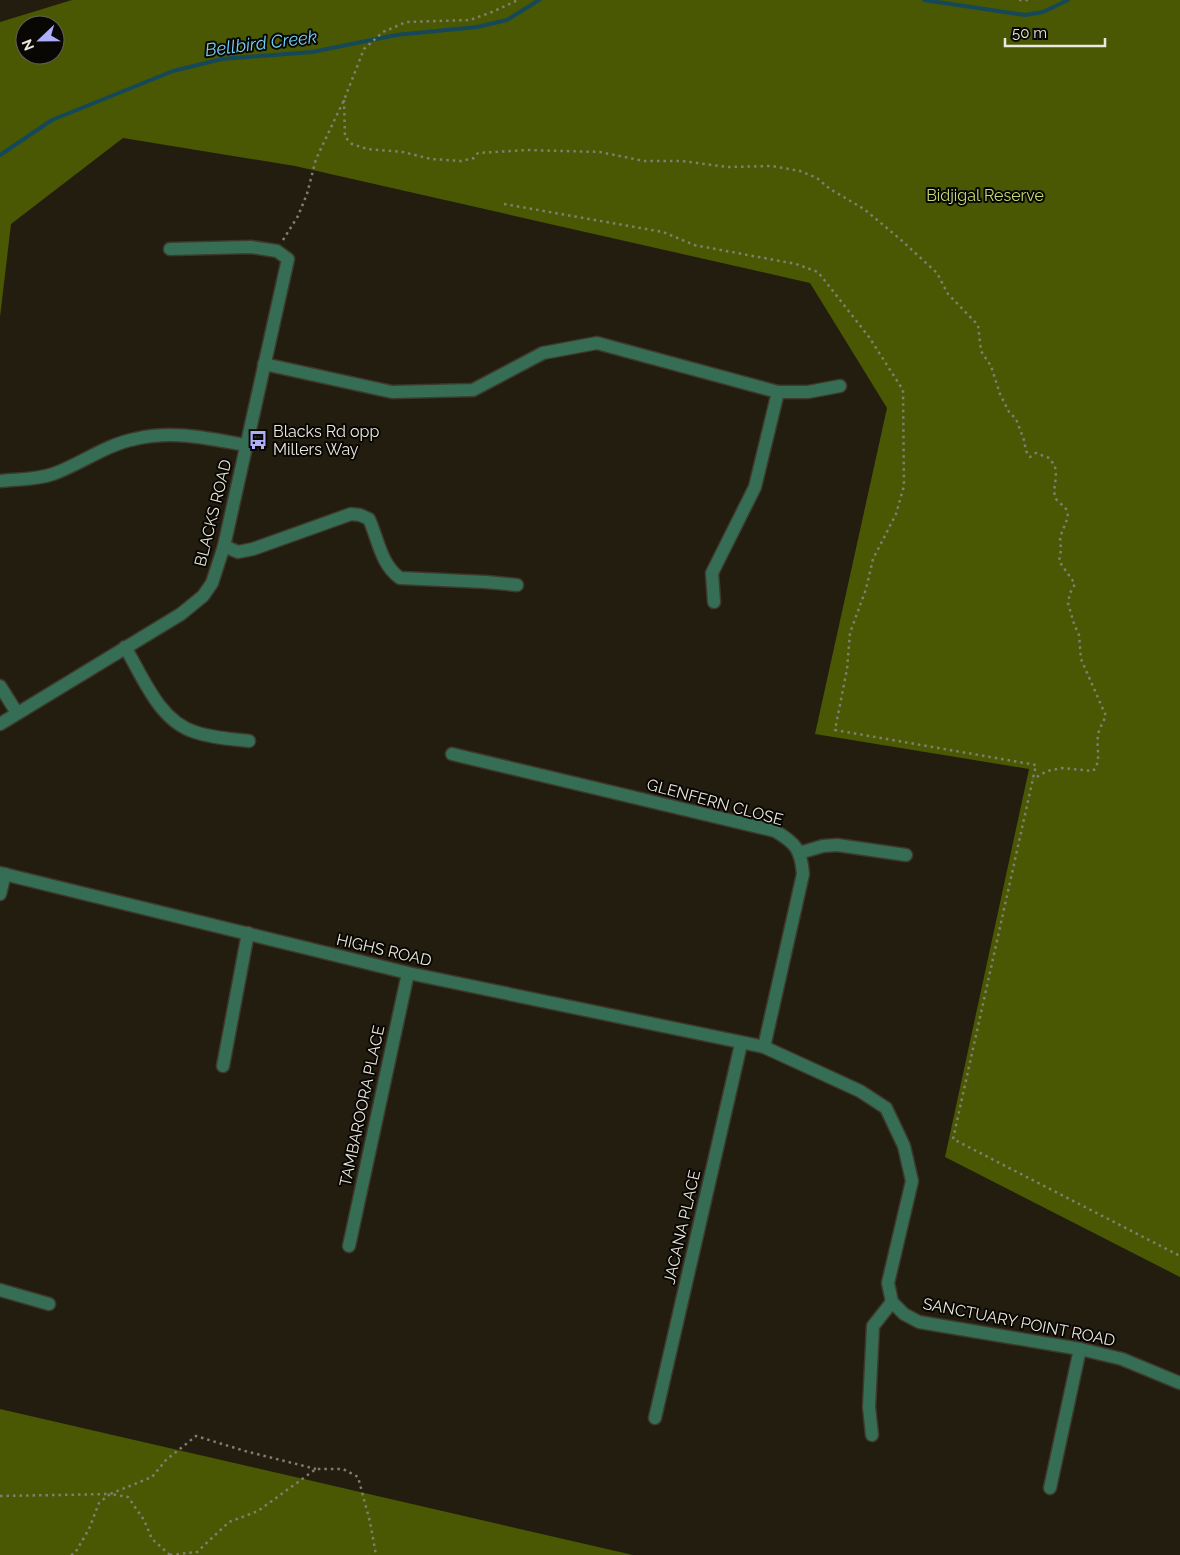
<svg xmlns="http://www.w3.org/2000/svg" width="1180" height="1555" viewBox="0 0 1180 1555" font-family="Raleway,sans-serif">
<rect width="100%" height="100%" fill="#221d0f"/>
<g fill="#4a5803" fill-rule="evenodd">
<path d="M72 0H1180V1277L945 1157 1029 769 815 734 887 408 810 283 295 166 123 138 11 224 0 317V22ZM25 25H55V55H25Z"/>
<path d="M0 1409 633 1555H0Z"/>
</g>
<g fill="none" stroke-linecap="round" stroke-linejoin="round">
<g stroke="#154859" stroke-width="4">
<path d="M924 0 1025 15 1043 12 1068 0"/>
<path d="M0 155 52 120 173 71 222 59 312 52 396 35 477 27 507 20 539 0"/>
</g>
<g stroke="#3e392c" stroke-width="15">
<g id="minor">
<path d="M264 364 392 392 473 390 543 353 597 343 778 392H808L840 386"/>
<path d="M0 481C18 479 36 480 53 474 81 464 105 445 135 439 172 430 208 438 245 445"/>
<path d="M224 546 238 552 253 549 351 514 360 515 369 519C378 539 381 565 400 578L486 582 517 585"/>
<path d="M714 602 712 573 755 487 778 392"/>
<path d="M125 647C143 677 159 721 195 732 212 738 231 739 249 741"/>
<path d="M0 686 17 713"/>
<path d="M0 724 181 614 203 596 212 583 224 546 288 259 277 251 251 247 170 249"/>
<path d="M452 754 775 831C796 843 801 850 803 874L764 1047"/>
<path d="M799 853 823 846 837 845 906 855"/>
<path d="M0 873 408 973 764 1047 860 1091 886 1108 904 1146 912 1181 888 1283 892 1302 904 1314 919 1322 1080 1349 1122 1359 1180 1383"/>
<path d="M0 894 5 874"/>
<path d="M223 1066 248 933"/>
<path d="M349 1246 408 973"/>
<path d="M0 1290 49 1304"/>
<path d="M655 1418 741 1044"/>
<path d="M872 1435 869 1407 873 1326 892 1302"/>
<path d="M1050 1488 1080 1349"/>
</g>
</g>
<g stroke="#827d72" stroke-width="2.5" stroke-dasharray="2.5 4" stroke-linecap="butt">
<path d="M1019 0H1029"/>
<path d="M344 100 345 137 352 144 367 149 403 152 431 159 461 161 474 158 478 153 527 150 600 152 644 161H682L727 167 772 166 800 171 817 178 830 189 864 209 900 239 937 273 948 294 978 325 981 351 991 366 1000 394 1009 412 1016 419 1024 440 1026 451 1030 457 1036 453 1049 458 1055 466 1056 476 1054 492 1056 499 1067 510 1068 517 1060 537 1061 550 1059 561 1075 584 1070 593 1068 603 1074 624 1079 635 1081 659 1106 716C1103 722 1099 729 1098 735 1096 748 1102 761 1093 771L1062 768 1047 771 1033 779"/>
<path d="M504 204 663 232 694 245 796 264 818 272 869 337 903 390 904 486 896 514 873 559 866 589 850 633 847 669 835 730 1036 765 953 1139 1180 1256"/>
<path d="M283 240 298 216 307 194 316 159 344 100 364 49 383 32 406 22 470 20 492 12 518 0"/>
<path d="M0 1496 110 1494 152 1477 166 1460 196 1436 245 1451 316 1469"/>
<path d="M71 1555 75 1553 89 1529 99 1503 110 1494 128 1497 144 1520 152 1539 170 1555"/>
<path d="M170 1555 197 1552 229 1522 258 1511 316 1469H343L358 1477 370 1522 376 1555"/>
</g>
<use href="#minor" stroke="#356d55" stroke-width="12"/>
</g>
<defs>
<g id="bus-bare" transform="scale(1.5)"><path d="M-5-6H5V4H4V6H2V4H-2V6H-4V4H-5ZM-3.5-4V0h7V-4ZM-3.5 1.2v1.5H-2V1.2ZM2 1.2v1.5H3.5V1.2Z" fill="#afaefa" stroke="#090703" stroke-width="2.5" paint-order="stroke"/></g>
</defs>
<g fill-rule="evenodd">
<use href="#bus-bare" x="258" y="440"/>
</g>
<g text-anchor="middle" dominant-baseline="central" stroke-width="4" stroke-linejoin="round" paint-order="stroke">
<g font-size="16" fill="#c5dc75" stroke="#090703">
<text x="985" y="195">Bidjigal Reserve</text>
</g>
<g font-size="16" fill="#ece8df" stroke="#090703" text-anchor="start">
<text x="273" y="431">Blacks Rd opp<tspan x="273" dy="18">Millers Way</tspan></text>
</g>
<g font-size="16" fill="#ece8df" stroke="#090703">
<text transform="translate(213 513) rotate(-76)">BLACKS ROAD</text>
<text transform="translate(715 802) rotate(15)">GLENFERN CLOSE</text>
<text transform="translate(384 950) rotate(13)">HIGHS ROAD</text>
<text transform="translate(362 1106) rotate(-78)">TAMBAROORA PLACE</text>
<text transform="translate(682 1227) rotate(-77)">JACANA PLACE</text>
<text transform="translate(1019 1322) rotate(11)">SANCTUARY POINT ROAD</text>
</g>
<g font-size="18" font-style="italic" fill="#73d2f8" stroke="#090703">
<text transform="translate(261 43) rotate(-7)">Bellbird Creek</text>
</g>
</g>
<g transform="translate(40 40) rotate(248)"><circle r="24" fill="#090703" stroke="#64615b"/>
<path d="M0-4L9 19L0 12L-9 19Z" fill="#afaefa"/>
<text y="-8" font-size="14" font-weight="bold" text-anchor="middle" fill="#ece8df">N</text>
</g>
<path d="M1005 38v8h100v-8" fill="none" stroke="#ece8df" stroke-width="2.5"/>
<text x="1012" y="38" font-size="15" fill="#ece8df" stroke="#090703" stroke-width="4" paint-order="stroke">50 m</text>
</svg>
